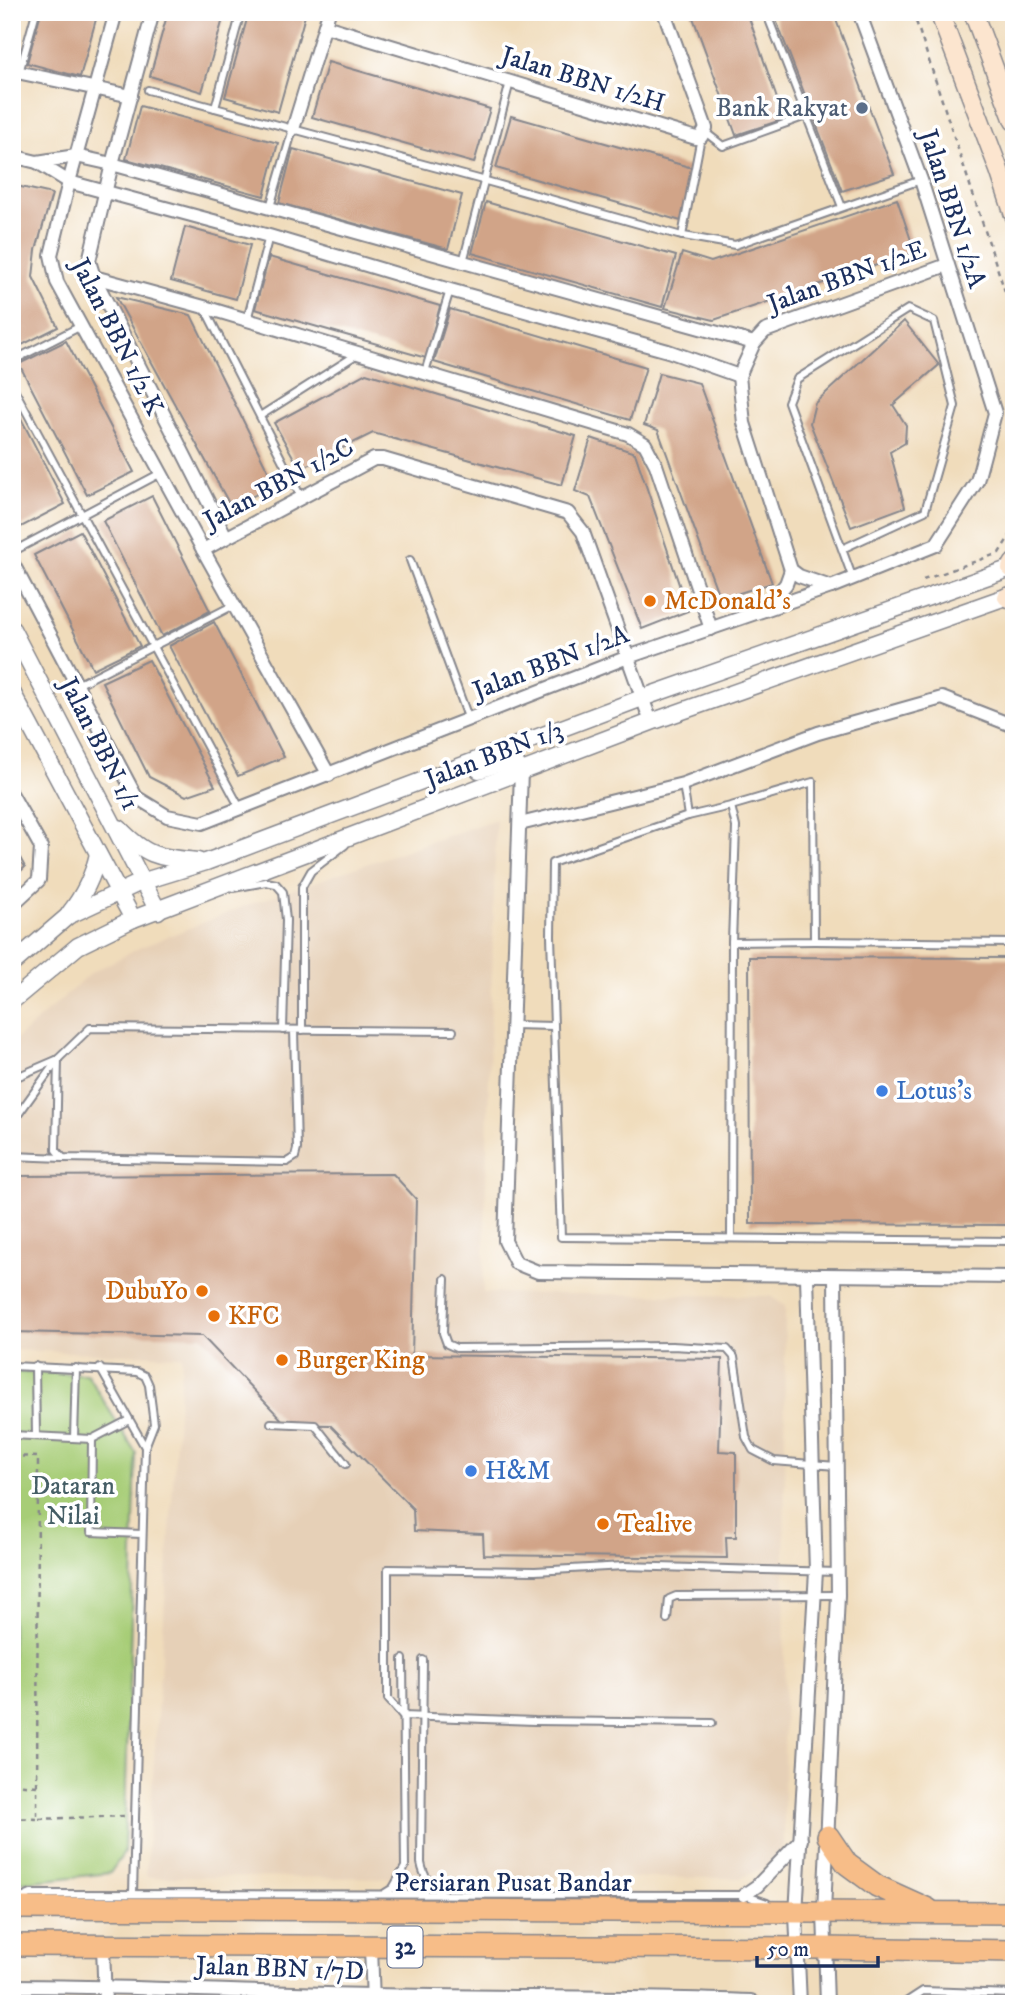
<svg xmlns="http://www.w3.org/2000/svg" width="1026" height="2016" viewBox="0 0 1026 2016" font-family="'IM FELL DW Pica',serif">
<rect width="100%" height="100%" fill="#fff"/>
<filter id="ink" filterUnits="userSpaceOnUse"><feTurbulence type="fractalNoise" baseFrequency=".0143" numOctaves="2"/><feDisplacementMap in="SourceGraphic" scale="14" xChannelSelector="R" yChannelSelector="G"/><feConvolveMatrix kernelMatrix="1 2 1 2 8 2 1 2 1" color-interpolation-filters="sRGB"/></filter>
<filter id="wash" filterUnits="userSpaceOnUse"><feTurbulence type="fractalNoise" baseFrequency=".00686" numOctaves="4" result="noise"/><feDisplacementMap in="SourceGraphic" scale="28" xChannelSelector="R" yChannelSelector="G"/><feGaussianBlur stdDeviation="1.57" result="paint"/><feColorMatrix in="noise" values="0 0 0 0 0 0 0 0 0 0 0 0 0 0 0 0 0 1.4 0 .05"/><feComposite in="paint" operator="in"/></filter>
<g filter="url(#wash)">
<rect width="100%" height="100%" fill="#f0dcbb"/>
<path fill="#e6d0b7" d="M496 819 483 1293 770 1296 785 1306 784 1845 767 1866 740 1878 146 1877 182 1356 12 1350V1043L91 973 139 948 248 905Z"/>
<path fill="#a7cd77" stroke="#617e6a" stroke-width="2" d="M12 1372 87 1374 136 1453 124 1853 110 1873 26 1882 12 1881Z"/>
<g id="blocks">
<g fill="#d1a488">
<path d="M41 12H98L80 77 27 63Z"/>
<path d="M168 12H225L202 92 150 76Z"/>
<path d="M249 12H306L278 112 225 97Z"/>
<path d="M691 12H747L784 119 736 135Z"/>
<path d="M773 12H833L894 174 842 191Z"/>
<path d="M328 62 490 109 474 163 312 117Z"/>
<path d="M140 106 278 143 264 196 126 159Z"/>
<path d="M511 116 696 169 681 221 496 168Z"/>
<path d="M293 149 462 195 448 249 279 203Z"/>
<path d="M12 185 52 194 36 250 33 277 58 327 12 350Z"/>
<path d="M897 199 915 252 714 320 665 308 682 253 711 262Z"/>
<path d="M486 202 676 256 662 307 472 253Z"/>
<path d="M185 227 250 245 236 299 171 281Z"/>
<path d="M269 257 440 306 426 358 255 309Z"/>
<path d="M116 297 191 315 275 485 231 507Z"/>
<path d="M450 309 646 367 630 420 434 362Z"/>
<path d="M904 321 939 365 893 405 906 425 905 443 890 452 905 507 851 527 810 423 815 403Z"/>
<path d="M66 341 134 472 87 495 19 364Z"/>
<path d="M366 373 576 436 562 485 373 433 300 469 274 423Z"/>
<path d="M659 373 699 383 772 583 720 599 658 430 644 425Z"/>
<path d="M12 401 65 504 21 527 12 511Z"/>
<path d="M591 438 635 453 688 611 642 629 590 497 575 491Z"/>
<path d="M152 496 210 611 162 636 103 521Z"/>
<path d="M80 531 140 646 93 669 34 555Z"/>
<path d="M214 622 284 757 238 776 169 646Z"/>
<path d="M149 660 215 786 186 796 149 777 102 682Z"/>
<path d="M12 843 25 867 12 879Z"/>
<path d="M749 957 1014 958V1225L750 1224Z"/>
<path d="M393 1174 416 1199 412 1355 722 1359 719 1451 736 1452V1537H726L727 1558 484 1555 483 1534 414 1531 413 1509 330 1425 286 1424 202 1336 12 1332V1176Z"/>
</g>
</g>
</g>
<g filter="url(#ink)">
<use href="#blocks" fill-opacity="0" stroke="#86868c" stroke-width="2"/>
<g fill="none" stroke-linecap="round" stroke-linejoin="round">
<g stroke="#86868c" stroke-width="10">
<g id="service">
<path d="M766 12 842 207"/>
<path d="M19 73 36 12"/>
<path d="M148 90 486 181 678 235 735 245 921 180"/>
<path d="M215 108 241 12"/>
<path d="M705 132 723 146 806 116"/>
<path d="M270 207 293 129"/>
<path d="M682 236 701 137"/>
<path d="M463 262 510 82"/>
<path d="M205 309 301 497"/>
<path d="M247 320 269 236"/>
<path d="M12 361 81 326"/>
<path d="M425 372 450 290"/>
<path d="M12 385 240 808"/>
<path d="M260 416 356 355"/>
<path d="M842 549 925 511 955 406 934 321 908 309 797 379 788 402 853 579"/>
<path d="M12 552 161 473"/>
<path d="M410 560 469 720"/>
<path d="M77 685 234 605"/>
<path d="M683 784 688 816"/>
<path d="M731 806 813 782 814 941 732 942"/>
<path d="M233 888 266 882 276 884 283 892 286 920 283 1030"/>
<path d="M814 941 1014 943"/>
<path d="M513 1025 554 1026"/>
<path d="M294 1030 297 1149 295 1157 287 1162 63 1158 56 1150 58 1059 90 1028 453 1031"/>
<path d="M302 1030V887L311 871 345 845"/>
<path d="M12 1079 56 1060"/>
<path d="M12 1123 58 1059"/>
<path d="M12 1156 63 1158"/>
<path d="M731 1238 732 942 736 827 731 806 688 816 552 863 551 936 561 1237 1014 1241"/>
<path d="M445 1279 443 1333 447 1344 456 1348 672 1346 727 1349 734 1357 746 1437 753 1450 774 1461 836 1466"/>
<path d="M12 1366 137 1372 145 1376 149 1385 154 1424 145 1447 133 1893"/>
<path d="M35 1366 36 1436"/>
<path d="M100 1368 145 1447"/>
<path d="M129 1420 92 1439 91 1532 142 1534"/>
<path d="M271 1423 315 1425 346 1464"/>
<path d="M12 1435 92 1439"/>
<path d="M74 1438 76 1368"/>
<path d="M667 1619 669 1599 676 1596 838 1595"/>
<path d="M423 1660 421 1863C424 1878 430 1885 442 1893"/>
<path d="M712 1723 535 1721 403 1716 388 1699V1569L535 1571 624 1566 837 1572"/>
<path d="M385 1893 393 1888 405 1867 403 1659"/>
<path d="M17 1900 31 1894 744 1895 767 1903"/>
<path d="M903 2004 923 1991 1014 1994"/>
</g>
</g>
<g stroke="#86868c" stroke-width="16">
<g id="minor">
<path d="M116 12 69 182 51 255 57 282 203 550 329 775"/>
<path d="M153 12 112 164 89 261 94 277 226 537"/>
<path d="M325 26 696 138 701 137 706 128 664 12"/>
<path d="M12 71 131 96"/>
<path d="M293 129 329 12"/>
<path d="M12 156 37 162 69 182 269 236 450 290 668 351 739 376"/>
<path d="M37 162 76 156 112 164 754 343"/>
<path d="M94 277 204 307 628 434 645 444 656 465 711 629"/>
<path d="M203 550 374 459H383L568 513 583 532 651 722"/>
<path d="M12 562 136 797 167 816 202 823 628 657 831 587 936 545 977 481 995 413 921 180 859 12"/>
<path d="M831 587 799 576 791 570 744 423 739 376 754 343 765 331 947 265"/>
<path d="M764 610 786 584 791 570"/>
<path d="M521 771 505 1241 516 1263 538 1272 1014 1277"/>
<path d="M12 795 41 847 39 880 12 905"/>
<path d="M520 824 683 784 818 733 942 698 1014 726"/>
<path d="M744 1895 757 1886 801 1840"/>
<path d="M103 1946 105 2004"/>
<path d="M371 1947 373 2003"/>
<path d="M12 1986C133 1986 253 1993 373 1995 499 1998 625 1996 751 2001L755 2004"/>
<path d="M800 2004 796 1914 816 1571 807 1277"/>
<path d="M827 2004 824 1912 838 1595 835 1277"/>
</g>
</g>
<g stroke="#86868c" stroke-width="19">
<g id="tertiary">
<path d="M12 629 158 911"/>
<path d="M12 692 133 919"/>
<path d="M479 770 504 762 516 764 521 771"/>
<path d="M119 828C148 858 158 857 198 861"/>
<path d="M69 914C84 895 93 877 98 854"/>
<path d="M12 964 68 916 141 882 206 862 642 698 1014 567"/>
<path d="M12 1001 78 946 133 919 651 722 1014 594"/>
</g>
</g>
<g stroke="#86868c" stroke-width="21">
<g id="secondary">
<path d="M939 12 999 170 1014 215"/>
<path d="M973 12 1014 121"/>
<path d="M1011 568 1014 563"/>
<path d="M1007 597 1014 600"/>
</g>
</g>
<g stroke="#86868c" stroke-width="24">
<g id="primary">
<path d="M828 1836 847 1864 877 1886 928 1909"/>
<path d="M12 1908 1014 1913"/>
<path d="M12 1945 825 1948 1014 1951"/>
</g>
</g>
<g stroke="#86868c" stroke-width="2.5" stroke-dasharray="5 5" stroke-linecap="butt">
<path d="M913 12 1014 319"/>
<path d="M923 580 999 553 1014 529"/>
<path d="M12 1456 38 1457 37 1819 125 1816"/>
<path d="M12 1784 38 1786"/>
<path d="M12 1818 37 1819"/>
</g>
<use href="#service" stroke="#fff" stroke-width="6"/>
<use href="#minor" stroke="#fff" stroke-width="12"/>
<use href="#tertiary" stroke="#fff" stroke-width="16"/>
<use href="#secondary" stroke="#fce5cf" stroke-width="18"/>
<use href="#primary" stroke="#f7bd88" stroke-width="21"/>
</g>
</g>
<circle fill="#5c6f8a" stroke="#fff" stroke-width="2.5" cx="862" cy="108" r="7"/>
<g fill="#e8710a" stroke="#fff" stroke-width="2.5">
<circle cx="650" cy="601" r="7"/>
<circle cx="202" cy="1291" r="7"/>
<circle cx="214" cy="1316" r="7"/>
<circle cx="282" cy="1360" r="7"/>
<circle cx="603" cy="1524" r="7"/>
</g>
<g fill="#3f7fe0" stroke="#fff" stroke-width="2.5">
<circle cx="882" cy="1091" r="7"/>
<circle cx="471" cy="1471" r="7"/>
</g>
<g text-anchor="middle" dominant-baseline="central" stroke-width="7" stroke-linejoin="round" paint-order="stroke">
<rect fill="#fff" stroke="#5f6d8e" stroke-width="2" x="387.5" y="1926.5" width="35" height="41" rx="5"/>
<g font-size="24" font-weight="bold" fill="#1b2f5e">
<text x="405" y="1947">32</text>
</g>
<g font-size="26" fill="#1b2f5e" stroke="#fff">
<text transform="translate(583 80) rotate(17)">Jalan BBN 1/2H</text>
<text transform="translate(952 209) rotate(72)">Jalan BBN 1/2A</text>
<text transform="translate(847 277) rotate(-20)">Jalan BBN 1/2E</text>
<text transform="translate(117 337) rotate(63)">Jalan BBN 1/2 K</text>
<text transform="translate(279 484) rotate(-28)">Jalan BBN 1/2C</text>
<text transform="translate(551 663) rotate(-21)">Jalan BBN 1/2A</text>
<text transform="translate(99 744) rotate(63)">Jalan BBN 1/1</text>
<text transform="translate(494 755) rotate(-21)">Jalan BBN 1/3</text>
<text x="513" y="1883">Persiaran Pusat Bandar</text>
<text transform="translate(280 1969) rotate(2)">Jalan BBN 1/7D</text>
</g>
<g font-size="26" fill="#4e5e75" stroke="#fff" text-anchor="end">
<text x="848" y="108">Bank Rakyat</text>
</g>
<g font-size="26" fill="#c56008" stroke="#fff" text-anchor="start">
<text x="664" y="601">McDonald's</text>
<text x="188" y="1291" text-anchor="end">DubuYo</text>
<text x="228" y="1316">KFC</text>
<text x="296" y="1360">Burger King</text>
<text x="617" y="1524">Tealive</text>
</g>
<g font-size="26" fill="#366cbe" stroke="#fff" text-anchor="start">
<text x="896" y="1091">Lotus's</text>
<text x="485" y="1471">H&amp;M</text>
</g>
<g font-size="26" fill="#455e66" stroke="#fff">
<text x="73" y="1486">Dataran<tspan x="73" dy="30">Nilai</tspan></text>
</g>
</g>
<rect width="1026" height="2016" fill="none" stroke="#fff" stroke-width="42"/>
<path d="M757 1956v10h121v-10" fill="none" stroke="#1b2f5e" stroke-width="3.5"/>
<text x="767" y="1956" font-size="21" fill="#1b2f5e" stroke="#ffffff" stroke-width="5" paint-order="stroke">50 m</text>
</svg>
